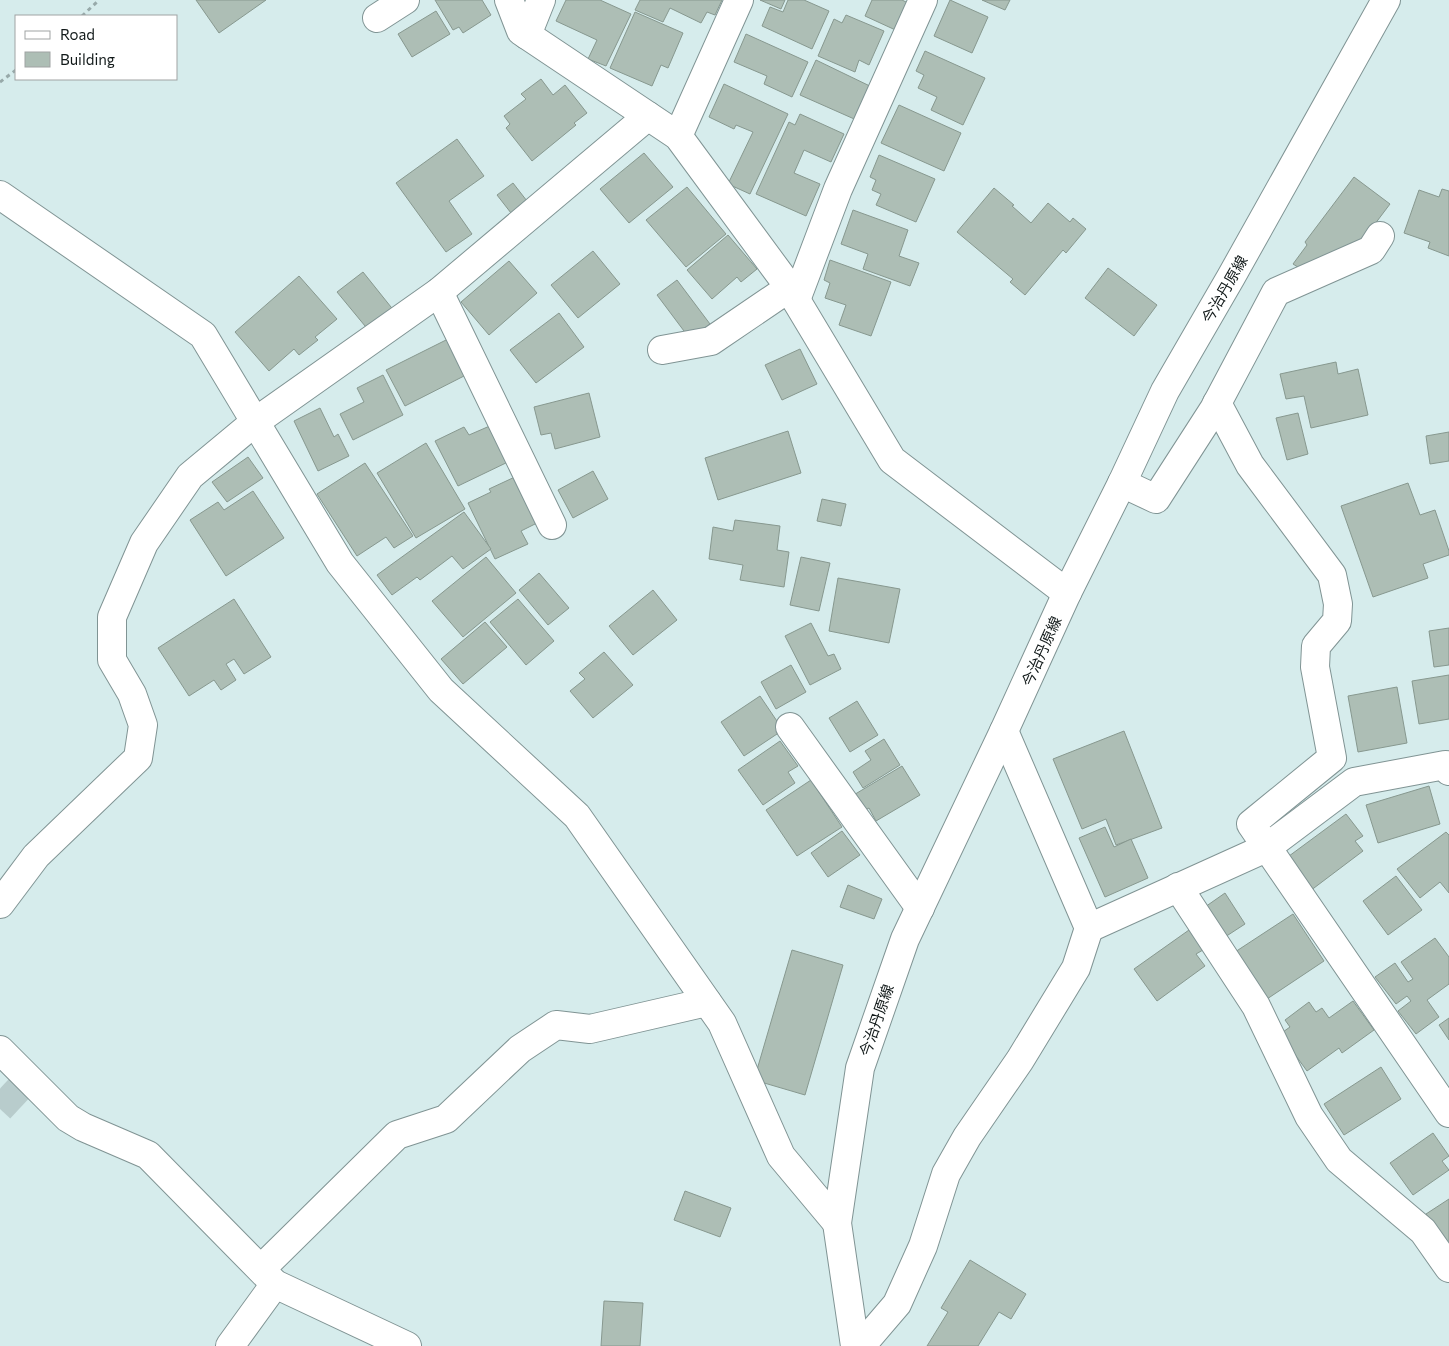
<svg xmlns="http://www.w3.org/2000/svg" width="1449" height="1346" viewBox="0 0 1449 1346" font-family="Commissioner,'Noto Sans JP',sans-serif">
<rect width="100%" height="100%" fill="#d6ecec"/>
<g fill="#adbeb5" stroke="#87988f">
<path d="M196 0H266L219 33Z"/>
<path d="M435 0H482L491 15 463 33 459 27 453 30Z"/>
<path d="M566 0H600L631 14 606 66 588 59 597 40 556 21Z"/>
<path d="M640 0H722L715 15 707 12 701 23 670 8 663 22 635 10Z"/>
<path d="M760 0H785L781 9Z"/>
<path d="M788 0H804L829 11 812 49 762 26 770 7 783 12Z"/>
<path d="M872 0H902L914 6 902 33 865 16Z"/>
<path d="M950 0 988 17 972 53 934 36Z"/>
<path d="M982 0H1010L1005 10Z"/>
<path d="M436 11 450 34 412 57 398 34Z"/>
<path d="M635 12 683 33 668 68 661 65 652 86 610 68Z"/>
<path d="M846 15 884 31 869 65 859 60 855 72 818 56 834 19 842 23Z"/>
<path d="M746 34 808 62 792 97 764 84 767 76 734 62Z"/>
<path d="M925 51 985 78 963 125 931 110 937 97 918 88 924 75 916 71Z"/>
<path d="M816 60 876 89 861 122 800 95Z"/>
<path d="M541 79 553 95 565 85 587 113 574 123 576 125 532 161 506 128 510 124 504 116 526 99 521 94Z"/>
<path d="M724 84 788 114 750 194 728 184 753 132 736 125 734 129 709 117Z"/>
<path d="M899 105 961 133 944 171 881 143Z"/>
<path d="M800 114 844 134 831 162 804 150 794 173 820 184 806 216 756 194 789 122 795 125Z"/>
<path d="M457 139 484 176 449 201 472 234 446 252 396 183Z"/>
<path d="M644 153 673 187 629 223 600 189Z"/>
<path d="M879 155 935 179 916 222 876 205 881 194 872 190 876 180 870 177Z"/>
<path d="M1354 177 1390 204 1350 257 1339 249 1327 263 1304 271 1293 264 1307 245 1305 242Z"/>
<path d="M513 183 534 210 518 222 497 195Z"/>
<path d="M687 187 726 234 686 267 646 220Z"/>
<path d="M994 188 1014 205 1012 206 1031 223 1048 203 1070 222 1073 218 1086 229 1066 253 1063 250 1025 295 1010 282 1013 279 957 232Z"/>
<path d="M1442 189 1449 191V256L1428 248 1430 242 1404 233 1419 190 1439 197Z"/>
<path d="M853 210 908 230 899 256 919 263 910 286 863 269 868 254 841 244Z"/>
<path d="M728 235 757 269 741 282 737 277 712 299 687 270Z"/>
<path d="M593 251 620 284 578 318 551 285Z"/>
<path d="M830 260 891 282 871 336 839 325 846 305 825 298 830 283 824 280Z"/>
<path d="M509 261 537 293 489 335 461 302Z"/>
<path d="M1108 268 1157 305 1134 336 1085 298Z"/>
<path d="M363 272 395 312 370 332 337 292Z"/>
<path d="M299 276 337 319 315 337 318 340 299 355 294 349 269 371 235 332Z"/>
<path d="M677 280 710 324 690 339 657 295Z"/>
<path d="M559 313 584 347 536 383 510 350Z"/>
<path d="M448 339 466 375 405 406 386 370Z"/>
<path d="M800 349 817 384 782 400 765 365Z"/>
<path d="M1336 362 1338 374 1358 369 1368 415 1311 428 1304 396 1286 399 1280 374Z"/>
<path d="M383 375 403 415 353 440 340 414 364 402 357 388Z"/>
<path d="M589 393 600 437 555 449 551 433 541 435 534 407Z"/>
<path d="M320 408 334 437 338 434 349 456 318 471 294 421Z"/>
<path d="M1298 413 1308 454 1287 460 1276 418Z"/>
<path d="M492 425 510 461 458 486 435 441 464 427 469 435Z"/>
<path d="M788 431 801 473 718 500 705 458Z"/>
<path d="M1449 432V461L1430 464 1426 436Z"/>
<path d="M426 443 465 509 416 538 377 473Z"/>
<path d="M248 457 263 478 227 502 212 482Z"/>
<path d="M365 463 413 536 394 548 386 537 357 556 317 494Z"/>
<path d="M593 471 608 499 573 518 558 490Z"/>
<path d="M517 476 539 522 521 531 528 544 495 559 468 503 491 492 489 489Z"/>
<path d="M1408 483 1420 515 1435 510 1449 551V555L1423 564 1428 578 1373 597 1341 506Z"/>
<path d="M253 491 284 538 226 576 190 520 218 502 224 510Z"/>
<path d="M822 499 846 504 841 526 817 521Z"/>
<path d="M464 512 491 549 463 569 452 556 420 580 417 577 392 595 377 575Z"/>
<path d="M735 520 780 526 777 550 789 552 784 587 740 580 743 565 709 559 713 527 733 531Z"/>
<path d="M486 557 516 593 463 637 432 601Z"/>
<path d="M801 557 830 563 819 611 790 605Z"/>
<path d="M539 573 569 608 548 625 519 590Z"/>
<path d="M838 578 900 589 889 643 829 631Z"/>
<path d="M653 590 677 620 633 655 609 626Z"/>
<path d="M234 599 271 657 244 674 234 659 226 664 236 680 221 690 214 680 189 696 158 648Z"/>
<path d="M518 599 554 641 526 665 490 622Z"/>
<path d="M485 622 507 647 463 684 441 659Z"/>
<path d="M811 623 828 656 834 654 841 669 810 685 785 636Z"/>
<path d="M1449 628V665L1434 667 1429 631Z"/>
<path d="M604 652 633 685 593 718 570 691 585 679 579 673Z"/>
<path d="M791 665 806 692 776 709 761 682Z"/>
<path d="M1449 675V719L1419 724 1412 681Z"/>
<path d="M1397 687 1407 743 1358 752 1348 696Z"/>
<path d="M760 696 783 730 744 756 721 722Z"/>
<path d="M857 701 878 735 850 752 829 718Z"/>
<path d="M1124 731 1162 828 1116 845 1106 819 1082 829 1053 759Z"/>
<path d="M884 739 900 765 863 788 853 772 871 760 865 751Z"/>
<path d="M780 741 798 766 788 772 795 783 763 805 738 770Z"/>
<path d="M902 766 920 795 876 821 869 808 862 812 852 796Z"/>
<path d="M811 780 842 827 797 856 766 810Z"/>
<path d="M1429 786 1440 824 1378 843 1366 805Z"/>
<path d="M1346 814 1363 836 1355 841 1363 851 1310 891 1285 859Z"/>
<path d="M1105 827 1114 847 1131 839 1148 878 1105 897 1079 838Z"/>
<path d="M842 831 860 855 828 877 811 853Z"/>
<path d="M1446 832 1449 835V893L1440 882 1420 898 1397 869Z"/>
<path d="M1396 876 1422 910 1388 935 1363 901Z"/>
<path d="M848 885 882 899 874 919 840 907Z"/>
<path d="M1225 893 1245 924 1225 937 1205 907Z"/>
<path d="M1293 914 1324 961 1267 999 1235 952Z"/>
<path d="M1189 930 1203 950 1196 954 1205 966 1157 1001 1134 969Z"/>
<path d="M1435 938 1449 957V984L1427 1000 1439 1017 1416 1034 1398 1011 1411 1001 1407 996 1396 1004 1375 977 1395 963 1408 982 1413 979 1401 962Z"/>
<path d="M792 950 843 965 805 1095 754 1080Z"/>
<path d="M1353 1001 1374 1030 1342 1053 1339 1048 1307 1071 1280 1034 1290 1027 1285 1020 1309 1002 1316 1012 1322 1008 1329 1018Z"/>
<path d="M1449 1018V1040L1439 1025Z"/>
<path d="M1381 1067 1401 1099 1344 1135 1324 1104Z"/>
<path d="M1433 1133 1449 1156 1442 1161 1449 1170 1413 1195 1390 1163Z"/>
<path d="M685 1191 731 1208 720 1237 674 1220Z"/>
<path d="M1449 1199V1248L1426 1214Z"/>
<path d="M970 1260 1026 1294 1011 1319 999 1312 978 1346H927L948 1312 941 1308Z"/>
<path d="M604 1301 643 1303 640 1346H601Z"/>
</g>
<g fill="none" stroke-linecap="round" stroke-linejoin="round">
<path stroke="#b8cccc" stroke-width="28" stroke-dasharray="28 14" stroke-linecap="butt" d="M0 1109 28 1079"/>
<g stroke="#809494" stroke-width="30">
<g id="minor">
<path d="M509 0 521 31 678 136 784 280 892 460 1067 593"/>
<path d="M377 18 405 0"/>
<path d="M527 35 541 0"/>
<path d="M678 136 739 0"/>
<path d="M0 195 203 335 340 563 441 690 577 816 722 1023 781 1156 837 1223"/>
<path d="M439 292 552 525"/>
<path d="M796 300 838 189 923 0"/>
<path d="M662 350 711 341 789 288"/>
<path d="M1217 403 1250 465 1332 575 1338 604 1337 621 1316 646 1315 667 1332 758 1251 824 1449 1113"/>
<path d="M1122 483 1156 499 1214 409 1276 292 1371 250 1380 236"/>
<path d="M790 727 920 908"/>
<path d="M1004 731 1089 928 1266 848 1354 782 1445 765 1449 771"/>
<path d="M1178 887 1256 1006 1309 1116 1339 1160 1423 1231 1449 1268"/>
<path d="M0 904 36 856 138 758 143 725 132 694 112 660V617L144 543 190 476 255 422 439 292 648 116"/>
<path d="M0 1050 68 1118 83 1127 148 1155 275 1284 407 1346"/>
<path d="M261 1269 397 1135 446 1119 520 1049 556 1025 590 1029 707 1002"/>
<path d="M230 1346 275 1284"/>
<path d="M861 1346 897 1304 923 1246 946 1174 967 1137 1020 1060 1076 968 1089 928"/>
</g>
</g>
<g stroke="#809494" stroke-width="30">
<path id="secondary" d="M855 1346 837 1223 860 1068 905 939 1004 731 1067 593 1122 483 1165 391 1231 277 1386 0"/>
</g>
<g stroke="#97a9a9" stroke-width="3" stroke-dasharray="4 4" stroke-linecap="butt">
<path d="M82 16 99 0"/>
<path d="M0 82 16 70"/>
</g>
<use href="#minor" stroke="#fff" stroke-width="28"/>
<use href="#secondary" stroke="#fff" stroke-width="28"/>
</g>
<g text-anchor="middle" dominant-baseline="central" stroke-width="4" stroke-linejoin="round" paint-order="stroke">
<g font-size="15" fill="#111919" stroke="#fff">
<text transform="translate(1224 289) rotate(-60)">今治丹原線</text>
<text transform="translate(1041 651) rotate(-66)">今治丹原線</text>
<text transform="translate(876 1020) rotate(-71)">今治丹原線</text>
</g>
</g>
<rect x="15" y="15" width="162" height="65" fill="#ffffff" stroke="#a0a3a3"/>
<rect x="25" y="31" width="25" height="8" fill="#ffffff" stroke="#a0a3a3"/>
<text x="60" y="40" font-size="15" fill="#111919">Road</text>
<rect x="25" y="52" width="25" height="15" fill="#adbeb5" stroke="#a0a3a3"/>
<text x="60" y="65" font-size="15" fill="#111919">Building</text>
</svg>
